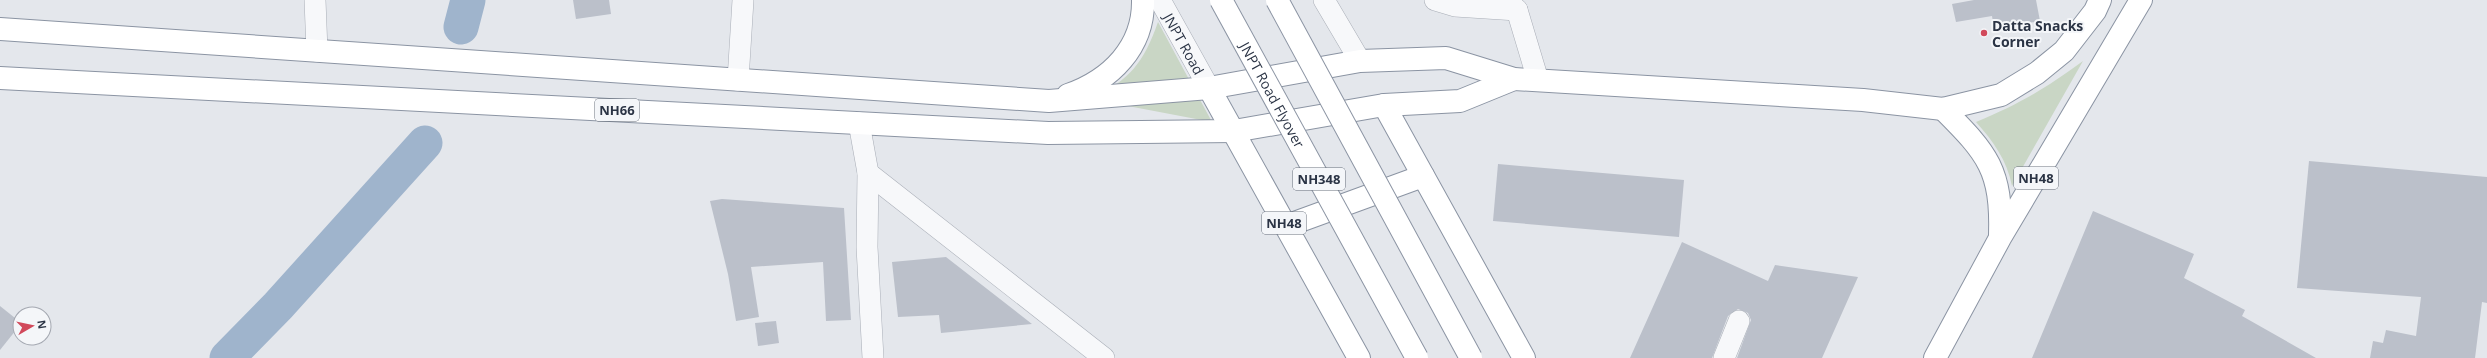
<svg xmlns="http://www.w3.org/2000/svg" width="2487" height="358" viewBox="0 0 2487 358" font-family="'Open Sans',sans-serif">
<rect width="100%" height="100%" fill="#e4e7ec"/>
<g fill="#c9d6c5">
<path d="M1158 22 1212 122 1091 99C1130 80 1144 62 1158 22Z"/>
<path d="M2083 61 2012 186C2007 160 1993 141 1976 122 2019 104 2045 89 2083 61Z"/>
</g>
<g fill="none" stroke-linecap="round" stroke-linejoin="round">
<g stroke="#9fb4cc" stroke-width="35">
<path d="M461 27 468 0"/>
<path d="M227 358 278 306 425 143"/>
</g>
</g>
<g fill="#bbc0ca">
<path d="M573 0H609L611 14 576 19Z"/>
<path d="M1974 0H2036L2040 21 1994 29 1992 16 1956 22 1952 4Z"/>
<path d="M2309 161 2487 177V303L2482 302 2475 358H2370L2373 341 2383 343 2386 330 2416 336 2421 297 2297 288Z"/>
<path d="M1498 164 1684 180 1679 237 1493 221Z"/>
<path d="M722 199 844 208 851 320 826 321 823 262 751 267 759 317 736 321 728 274 710 201Z"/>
<path d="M2093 211 2194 254 2184 278 2245 310 2242 316 2316 358H2032Z"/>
<path d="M1682 242 1768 281 1775 265 1858 277 1822 358H1737L1751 320 1748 313 1738 309 1728 316 1712 358H1630Z"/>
<path d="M946 257 1032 324 941 333 939 315 898 317 892 262Z"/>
<path d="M0 306 20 322V325L0 350Z"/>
<path d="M776 321 779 343 758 346 755 323Z"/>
</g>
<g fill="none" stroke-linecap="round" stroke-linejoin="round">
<g stroke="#a9aeb7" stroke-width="22">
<g id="minor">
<path d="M315 0 317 51"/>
<path id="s1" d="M1160 0 1209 88"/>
<path d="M1324 0 1360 61"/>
<path d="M1435 0 1455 6 1517 10"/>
<path d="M1507 0 1517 10 1538 80"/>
<path d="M738 80 743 0"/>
<path d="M859 123 868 173 867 247 873 358"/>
<path d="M868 173 1104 358"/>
<path d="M1724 358 1739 321"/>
</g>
</g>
<g stroke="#8b94a3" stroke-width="24">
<g id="highway">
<path d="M0 29 1049 101 1209 88 1360 61 1446 58 1514 79 1863 100 1943 109 2001 95 2037 73 2064 51 2095 11 2100 0"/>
<path d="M0 78 1048 133 1234 131 1384 105 1460 101 1514 79"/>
<path d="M1209 88 1359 358"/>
<path d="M1068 95C1111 80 1144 47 1143 0"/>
<path d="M1384 105 1524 358"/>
<path d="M1943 109C1988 154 2002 170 2000 236"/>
<path d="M1286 226 1423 176"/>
<path d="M1935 358 2000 238 2141 0"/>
</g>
</g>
<use href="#minor" stroke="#f7f8fa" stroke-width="21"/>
<use href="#highway" stroke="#fff" stroke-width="22"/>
<g stroke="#8b94a3" stroke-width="24" stroke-linecap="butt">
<g id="highway-bridge">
<path id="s2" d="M1221 0 1417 358"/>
<path d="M1277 0 1471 358"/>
</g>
</g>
<use href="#highway-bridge" stroke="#fff" stroke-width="22"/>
</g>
<circle fill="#d1495b" stroke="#f4f6f9" stroke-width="1.5" cx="1984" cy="33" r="4"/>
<g text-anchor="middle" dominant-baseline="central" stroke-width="4" stroke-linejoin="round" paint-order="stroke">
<g fill="#f4f6f9" stroke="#676e7b" stroke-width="1">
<rect x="595" y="99" width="44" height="22" rx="3"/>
<rect x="2014" y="167" width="44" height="22" rx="3"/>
<rect x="1293" y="168" width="52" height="22" rx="3"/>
<rect x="1262" y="212" width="44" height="22" rx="3"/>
</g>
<g font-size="13" font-weight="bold" fill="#2b3445">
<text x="617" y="110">NH66</text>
<text x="2036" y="178">NH48</text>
<text x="1319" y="179">NH348</text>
<text x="1284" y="223">NH48</text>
</g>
<g font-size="14" font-weight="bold" fill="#2b3445" stroke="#f4f6f9" text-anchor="start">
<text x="1992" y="25">Datta Snacks<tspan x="1992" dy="16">Corner</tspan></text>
</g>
<g font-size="14" fill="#2b3445" stroke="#f4f6f9">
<text stroke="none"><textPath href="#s1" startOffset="50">JNPT Road</textPath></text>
<text stroke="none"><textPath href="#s2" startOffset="108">JNPT Road Flyover</textPath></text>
</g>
</g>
<g transform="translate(32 326) rotate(81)"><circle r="19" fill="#f4f6f9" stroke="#a4a8b1"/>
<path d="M0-3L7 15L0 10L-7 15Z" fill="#d1495b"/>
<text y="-6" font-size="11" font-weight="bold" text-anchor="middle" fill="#2b3445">N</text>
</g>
</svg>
